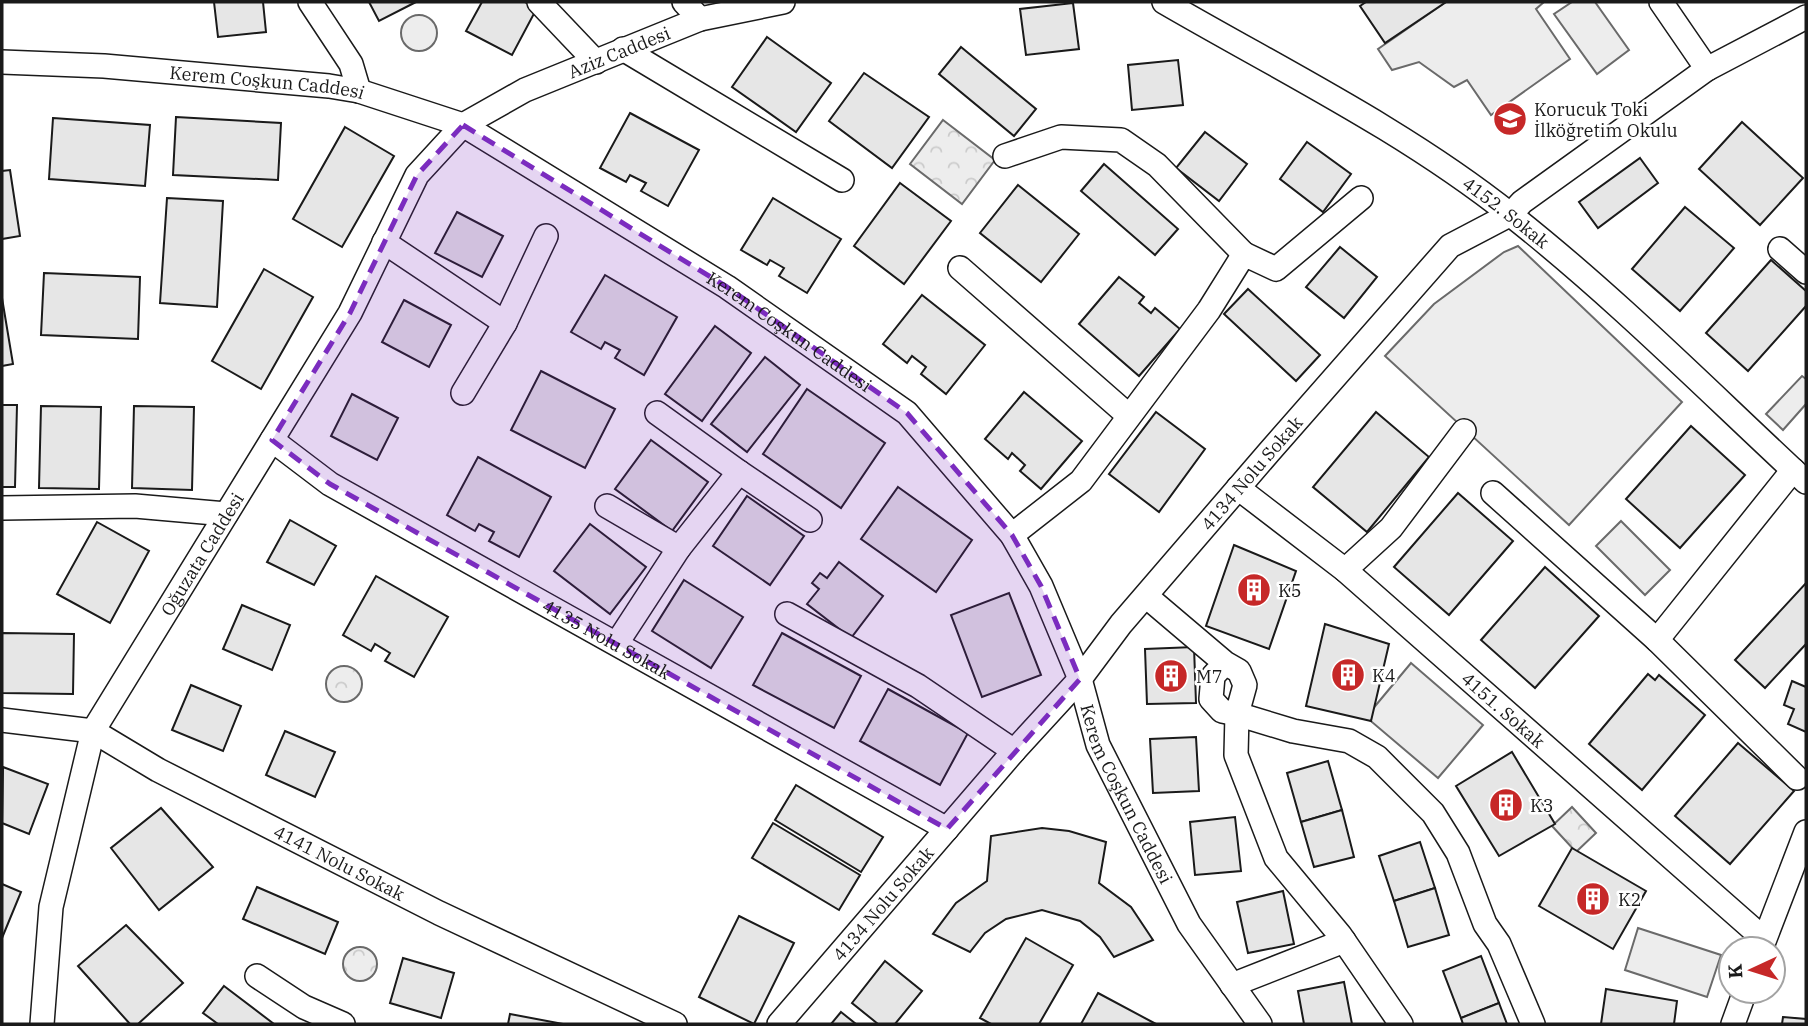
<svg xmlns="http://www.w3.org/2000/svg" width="1808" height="1026" viewBox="0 0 1808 1026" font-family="'IBM Plex Serif',serif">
<defs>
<pattern id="park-crowns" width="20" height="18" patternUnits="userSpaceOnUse" patternTransform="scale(1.75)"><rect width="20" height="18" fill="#ededed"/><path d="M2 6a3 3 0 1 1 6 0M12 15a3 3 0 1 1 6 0" fill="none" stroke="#cbcbcb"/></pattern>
</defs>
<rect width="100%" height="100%" fill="#fff"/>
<g fill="#ededed" stroke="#6a6a6a" stroke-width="2">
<path d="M1446 2H1544L1536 9 1570 59 1491 115 1467 80 1454 87 1419 62 1392 70 1378 49Z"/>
<path d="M1572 2H1595L1629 50 1597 74 1554 14Z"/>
<circle cx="419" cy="33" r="18"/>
<path d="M1518 246 1682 402 1569 525 1385 356 1434 304 1504 252Z"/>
<path d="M1802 376 1806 379V404L1783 430 1766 414Z"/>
<path d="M1621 521 1670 570 1645 595 1596 546Z"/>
<path d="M1411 663 1483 725 1438 778 1366 717Z"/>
<path d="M1638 928 1721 955 1707 997 1625 970Z"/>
</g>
<g fill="url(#park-crowns)" stroke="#6a6a6a" stroke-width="2">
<path d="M943 120 995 160 962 204 910 164Z"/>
<circle cx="344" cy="684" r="18"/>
<path d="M1572 807 1596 833 1576 852 1552 826Z"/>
<circle cx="360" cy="964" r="17"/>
</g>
<g fill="#e6e6e6" stroke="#1a1a1a" stroke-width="2">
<path d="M214 2H263L266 32 218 37Z"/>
<path d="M369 2H416L379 21Z"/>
<path d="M482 2H525L537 8 512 55 466 31Z"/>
<path d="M1366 2H1446L1385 43 1360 6Z"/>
<path d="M1073 3 1079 49 1026 55 1020 9Z"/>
<path d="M767 37 831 83 796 132 732 87Z"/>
<path d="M961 47 1036 109 1014 136 939 74Z"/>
<path d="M1178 60 1183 105 1132 110 1128 65Z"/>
<path d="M864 73 929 117 892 168 829 121Z"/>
<path d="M630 113 699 150 668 206 641 191 646 183 630 175 626 182 600 168Z"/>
<path d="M176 117 281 123 278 180 173 175Z"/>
<path d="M53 118 150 125 145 186 49 179Z"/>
<path d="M1742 122 1803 178 1760 225 1699 169Z"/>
<path d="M345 127 394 156 342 247 293 219Z"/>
<path d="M1205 132 1247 164 1219 201 1176 168Z"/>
<path d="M1307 142 1351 174 1323 212 1280 179Z"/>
<path d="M1640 158 1658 183 1598 228 1579 202Z"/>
<path d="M1104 164 1178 229 1155 255 1081 191Z"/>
<path d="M10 170 20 236 2 239V171Z"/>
<path d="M900 183 951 221 904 284 854 246Z"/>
<path d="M1018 185 1079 234 1041 282 980 233Z"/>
<path d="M167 198 223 201 217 307 160 303Z"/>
<path d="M773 198 841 239 807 293 779 276 784 268 770 260 767 265 741 250Z"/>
<path d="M1685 207 1734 248 1680 311 1632 269Z"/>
<path d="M457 212 503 236 482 277 435 253Z"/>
<path d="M1340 247 1377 277 1344 318 1306 287Z"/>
<path d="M1771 260 1806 291V306L1748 371 1706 333Z"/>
<path d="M264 269 313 297 261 389 212 361Z"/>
<path d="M44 273 140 277 138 339 41 335Z"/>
<path d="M605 275 677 317 644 375 615 358 620 350 605 342 601 349 571 332Z"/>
<path d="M1119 277 1144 297 1139 303 1151 313 1155 308 1180 329 1139 376 1079 324Z"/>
<path d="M1248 289 1320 355 1296 381 1224 314Z"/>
<path d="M922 295 985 345 946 394 921 374 926 367 912 356 907 363 883 344Z"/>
<path d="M2 298 13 364 2 366Z"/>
<path d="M404 300 451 325 429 367 382 342Z"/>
<path d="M715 326 751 353 702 421 665 394Z"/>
<path d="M765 357 800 385 747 452 711 424Z"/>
<path d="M541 371 615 409 585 468 511 430Z"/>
<path d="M807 389 885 443 841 508 763 454Z"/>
<path d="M1024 392 1082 441 1041 489 1020 471 1025 465 1012 453 1008 459 985 439Z"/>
<path d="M352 394 398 418 377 460 331 436Z"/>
<path d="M2 405H17L15 487H2Z"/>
<path d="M41 406 101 407 99 489 39 488Z"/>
<path d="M134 406 194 407 192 490 132 488Z"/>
<path d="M1156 412 1205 449 1159 512 1109 474Z"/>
<path d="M1376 412 1429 457 1367 532 1313 487Z"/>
<path d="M1691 426 1745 475 1680 548 1626 499Z"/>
<path d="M651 440 708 482 672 531 615 489Z"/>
<path d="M478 457 551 497 519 557 489 541 494 532 479 524 475 531 447 515Z"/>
<path d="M898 487 972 540 936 592 861 539Z"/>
<path d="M1458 493 1513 541 1449 615 1394 567Z"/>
<path d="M747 496 804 536 770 585 713 546Z"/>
<path d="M290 520 336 546 314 585 267 562Z"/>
<path d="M97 522 149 551 110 623 57 594Z"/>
<path d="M590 524 646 567 610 614 554 571Z"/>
<path d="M1234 545 1296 571 1269 649 1206 626Z"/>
<path d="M839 562 883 596 851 638 807 604 819 589 812 583 820 573 827 578Z"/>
<path d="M1545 567 1599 616 1535 688 1481 640Z"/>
<path d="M376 576 448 617 414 677 385 661 390 653 375 644 371 651 343 635Z"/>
<path d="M684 580 743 617 711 668 652 631Z"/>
<path d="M1806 583V644L1765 688 1735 660Z"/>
<path d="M1009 593 1041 675 982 697 951 615Z"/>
<path d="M242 605 290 625 272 670 223 649Z"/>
<path d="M1325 624 1389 644 1371 721 1306 706Z"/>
<path d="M2 633 74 634 73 694 2 693Z"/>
<path d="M782 633 861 676 834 728 753 685Z"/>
<path d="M1194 647 1196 703 1147 704 1145 649Z"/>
<path d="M1648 674 1655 680 1659 675 1705 715 1642 790 1589 744Z"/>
<path d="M1792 681 1806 687V732L1788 724 1794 709 1784 705Z"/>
<path d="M191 685 241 706 223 751 172 730Z"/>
<path d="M888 689 968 733 940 785 860 741Z"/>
<path d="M285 731 335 752 315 797 266 775Z"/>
<path d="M1196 737 1199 791 1153 793 1150 739Z"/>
<path d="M1738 743 1794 791 1730 864 1675 816Z"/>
<path d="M1512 752 1555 824 1499 856 1456 786Z"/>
<path d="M1328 761 1342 810 1301 822 1287 773Z"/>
<path d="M3 767 48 784 29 834 2 823Z"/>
<path d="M796 785 883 837 861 872 775 820Z"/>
<path d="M161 808 213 867 159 910 111 848Z"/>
<path d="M1342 810 1354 857 1314 867 1301 822Z"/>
<path d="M1235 817 1241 871 1195 875 1190 822Z"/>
<path d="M773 823 860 875 839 910 752 858Z"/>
<path d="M1042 828 1069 831 1106 842 1099 883 1131 907 1153 940 1114 957 1100 937 1080 921 1042 910 1006 919 985 933 970 952 933 934 956 903 987 881 991 836Z"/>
<path d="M1420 842 1435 888 1394 901 1379 856Z"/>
<path d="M1572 848 1646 891 1613 949 1539 906Z"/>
<path d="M2 884 21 892 2 938Z"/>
<path d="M257 887 338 922 325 954 243 919Z"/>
<path d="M1435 888 1449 935 1408 947 1394 901Z"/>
<path d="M1283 891 1294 944 1248 953 1237 902Z"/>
<path d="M739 916 794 943 754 1024 699 997Z"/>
<path d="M126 925 183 983 138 1024H130L78 966Z"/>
<path d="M1026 938 1073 965 1039 1024H991L980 1018Z"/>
<path d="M1481 956 1499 1003 1461 1018 1443 971Z"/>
<path d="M403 958 454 973 441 1018 390 1003Z"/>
<path d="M885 961 922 991 895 1024H878L852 1003Z"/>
<path d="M1344 982 1352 1024H1304L1298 991Z"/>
<path d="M224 986 274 1024H218L203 1013Z"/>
<path d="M1606 989 1677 1001 1674 1024H1601Z"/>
<path d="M1098 993 1156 1024H1081Z"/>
<path d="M1499 1003 1507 1024H1463L1461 1018Z"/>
<path d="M841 1012 856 1024H831Z"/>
<path d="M510 1014 563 1024H508Z"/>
<path d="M1783 1017 1806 1019V1024H1782Z"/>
</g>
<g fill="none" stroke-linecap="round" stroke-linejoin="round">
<g stroke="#1a1a1a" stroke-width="26">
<g id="minor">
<path d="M310 2 351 64 359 91"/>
<path d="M539 2 596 62"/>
<path d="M684 2 700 19"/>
<path id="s1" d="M1164 2C1281 70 1404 130 1511 215 1615 297 1709 392 1806 482"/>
<path d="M1661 2 1707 69"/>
<path d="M623 49 842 180"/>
<path id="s2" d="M2 62 104 66 329 86 359 91 463 125 727 287 907 413 1012 535 1041 586 1080 679 1098 745 1189 924 1260 1024"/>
<path d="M1005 156 1061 137 1121 140 1157 165 1244 254"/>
<path d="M384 242 505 323"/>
<path d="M1780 249 1806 272"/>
<path d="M960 268 1129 416"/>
<path d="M463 393 505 323 546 236"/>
<path id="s3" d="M272 440 330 484 947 829"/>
<path d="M739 472 810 520"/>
<path id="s4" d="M1238 488 1345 570 1764 939"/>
<path d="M1493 493 1657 640 1797 778"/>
<path d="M607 506 679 548"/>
<path d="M2 508 135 506 226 514"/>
<path d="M1012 535 1081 481 1209 310 1244 254 1276 269 1361 198"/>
<path d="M1345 570 1391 528 1464 431"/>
<path d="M1146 596 1225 663 1239 671 1245 685 1237 714 1222 711 1211 699 1213 676 1225 663"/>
<path d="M787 614 918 686 1014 751"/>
<path d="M1657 640 1793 470"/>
<path d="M617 643 679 548 739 472 657 413"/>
<path id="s5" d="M2 720 93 731 158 770 439 913 675 1024"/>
<path d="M1761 949 1806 832"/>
<path d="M257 976 304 1007 343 1024"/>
<path d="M1232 985 1344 941"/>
<path id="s6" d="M42 1024 51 907 93 731 350 313 417 175 463 125 525 90 700 19 783 2"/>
<path id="s7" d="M779 1024 1014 751 1080 679 1121 624 1270 451 1450 246 1511 214 1522 202 1707 69 1806 17"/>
<path d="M1401 1024 1340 935 1276 858 1236 755 1237 714 1293 731 1349 741 1377 757 1433 813 1458 853 1485 924 1499 944 1533 1024"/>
<path d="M1733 1024 1745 991"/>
</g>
</g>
<use href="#minor" stroke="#fff" stroke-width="23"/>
</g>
<path fill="#7b2cbf" fill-opacity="0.2" stroke="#7b2cbf" stroke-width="5" stroke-dasharray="14 9" stroke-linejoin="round" d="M463 125 727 287 907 413 1012 535 1041 586 1080 679 947 829 330 484 272 440 350 313 417 175Z"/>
<defs>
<g id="school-disc" transform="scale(1.75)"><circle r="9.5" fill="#c62828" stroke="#fff"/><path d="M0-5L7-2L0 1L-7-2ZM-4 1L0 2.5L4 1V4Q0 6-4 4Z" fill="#fff"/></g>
<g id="building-disc" transform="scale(1.75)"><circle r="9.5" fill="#c62828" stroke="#fff"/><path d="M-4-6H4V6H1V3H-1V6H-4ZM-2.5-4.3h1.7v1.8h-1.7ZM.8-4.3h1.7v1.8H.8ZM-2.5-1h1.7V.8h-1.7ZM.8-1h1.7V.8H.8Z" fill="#fff"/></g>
</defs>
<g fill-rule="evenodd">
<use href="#school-disc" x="1510" y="119"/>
<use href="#building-disc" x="1254" y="590"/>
<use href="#building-disc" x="1348" y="675"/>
<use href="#building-disc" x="1171" y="676"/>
<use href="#building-disc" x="1506" y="805"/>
<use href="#building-disc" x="1593" y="899"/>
</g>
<g text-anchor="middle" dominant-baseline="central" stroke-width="5" stroke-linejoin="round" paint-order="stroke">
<g font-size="18" fill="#1a1a1a" stroke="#fff">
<text stroke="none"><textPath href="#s6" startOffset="1183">Aziz Caddesi</textPath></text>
<text stroke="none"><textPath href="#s2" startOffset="266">Kerem Coşkun Caddesi</textPath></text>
<text stroke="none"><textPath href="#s1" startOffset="402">4152. Sokak</textPath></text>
<text stroke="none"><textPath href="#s2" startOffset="854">Kerem Coşkun Caddesi</textPath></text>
<text stroke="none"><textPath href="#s7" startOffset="726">4134 Nolu Sokak</textPath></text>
<text stroke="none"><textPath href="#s6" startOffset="506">Oğuzata Caddesi</textPath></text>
<text stroke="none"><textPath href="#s3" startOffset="390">4135 Nolu Sokak</textPath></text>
<text stroke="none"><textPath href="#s4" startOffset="346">4151. Sokak</textPath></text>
<text stroke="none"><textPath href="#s2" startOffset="1442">Kerem Coşkun Caddesi</textPath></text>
<text stroke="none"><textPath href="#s5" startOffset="371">4141 Nolu Sokak</textPath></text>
<text stroke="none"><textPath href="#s7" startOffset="159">4134 Nolu Sokak</textPath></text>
</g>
<g font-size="18" fill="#1a1a1a" stroke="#fff" text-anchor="start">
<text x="1534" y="109">Korucuk Toki<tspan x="1534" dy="21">İlköğretim Okulu</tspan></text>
<text x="1278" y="590">K5</text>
<text x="1372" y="675">K4</text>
<text x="1196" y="676">M7</text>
<text x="1530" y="805">K3</text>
<text x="1618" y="899">K2</text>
</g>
</g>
<rect width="1808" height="1026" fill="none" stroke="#1a1a1a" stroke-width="7"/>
<g transform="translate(1752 970) rotate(266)"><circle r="33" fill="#ffffff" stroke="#a3a3a3" stroke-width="2"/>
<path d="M0-5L12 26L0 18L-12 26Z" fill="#c62828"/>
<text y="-10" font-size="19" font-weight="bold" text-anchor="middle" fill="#1a1a1a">K</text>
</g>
</svg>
